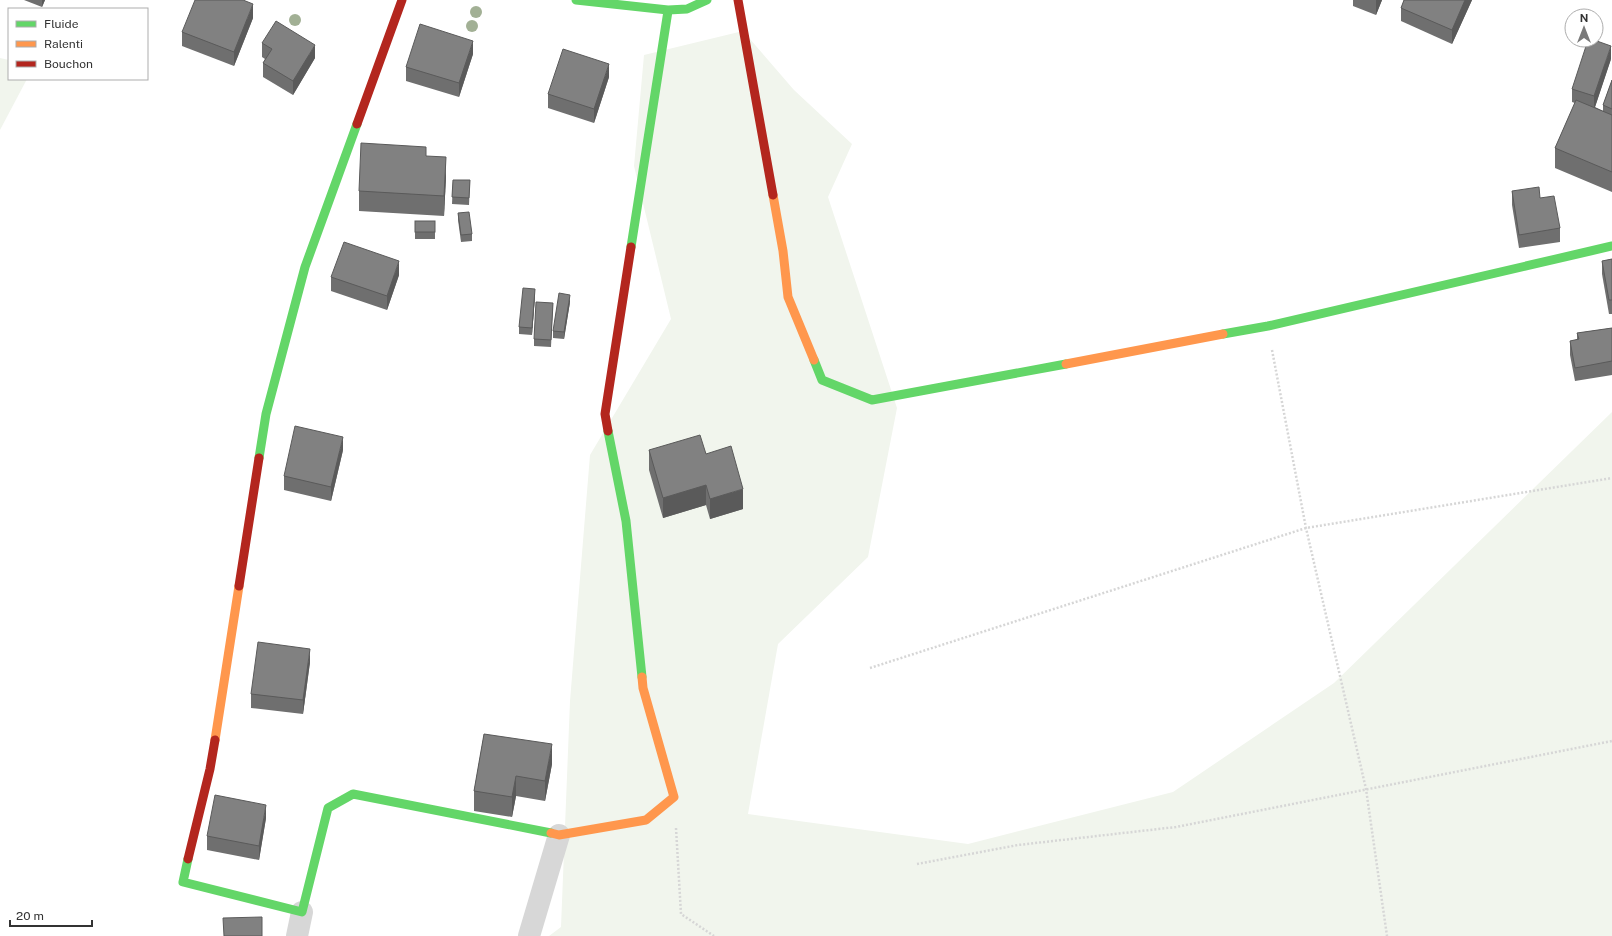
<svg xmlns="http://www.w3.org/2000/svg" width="1612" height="936" viewBox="0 0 1612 936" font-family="'Public Sans',sans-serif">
<rect width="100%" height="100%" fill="#fff"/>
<g fill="#f1f5ed">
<path d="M743 31 794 90 852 144 828 197 897 408 868 557 778 644 748 814 968 844 1173 792 1334 683 1612 412V936H549L561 927 570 701 590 455 671 319 634 166 644 55Z"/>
<path d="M0 58 9 60V79H27L0 130Z"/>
</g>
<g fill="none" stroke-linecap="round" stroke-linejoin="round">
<g stroke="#d6d6d6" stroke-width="2.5" stroke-dasharray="2 2" stroke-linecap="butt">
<path d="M1272 350 1306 528 1366 789 1387 936"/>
<path d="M870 668 1306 528 1612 478"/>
<path d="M676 828 681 914 714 936"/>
<path d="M917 864 1018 845 1176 827 1612 741"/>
</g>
<g stroke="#d7d7d7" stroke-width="22">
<path d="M297 936 302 912"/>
<path d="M529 936 559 835"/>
</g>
<g stroke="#63d668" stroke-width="9">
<path d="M576 0 668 10 687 9 707 0"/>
<path d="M631 247 668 11"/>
<path d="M1223 334 1268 326 1612 246"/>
<path d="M814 360 822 380 872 400 1066 364"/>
<path d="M608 431 626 521 642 677"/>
<path d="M259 458 266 414 305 267 357 124"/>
<path d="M188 859 183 882 302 912 328 808 353 794 551 833"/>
</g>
<g stroke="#ff974d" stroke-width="9">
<path d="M773 195 783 251 788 297 814 360"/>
<path d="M1066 364 1223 334"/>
<path d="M215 740 239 586"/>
<path d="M551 833 559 835 646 820 674 797 643 688 642 677"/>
</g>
<g stroke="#b3261e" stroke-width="9">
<path d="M738 0 773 195"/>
<path d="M357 124 402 0"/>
<path d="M608 431 605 414 631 247"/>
<path d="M239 586 259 458"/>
<path d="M188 859 210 769 215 740"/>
</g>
</g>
<g fill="#a2b095">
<circle cx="476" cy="12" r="6"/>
<circle cx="295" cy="20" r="6"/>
<circle cx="472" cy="26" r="6"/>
</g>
<g fill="#6f6f6f">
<path d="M24 0H45L42 7Z"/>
<path d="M1353 0H1382L1376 15 1353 6Z"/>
<path d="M1404 0H1472L1452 44 1401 21V8Z"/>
<path d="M253 18 234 66 182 46V32Z"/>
<path d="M262 43 315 58 293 95 263 77V63L265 59 262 57Z"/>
<path d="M473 54 459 97 406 81V67Z"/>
<path d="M1611 59 1595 107 1603 111V105L1612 80V192L1555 168V148L1575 103 1572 102V89Z"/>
<path d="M609 77 594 123 548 108V94Z"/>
<path d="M426 156 446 177 444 216 359 211V191Z"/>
<path d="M453 180H470L469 205 452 204Z"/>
<path d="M1512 191 1540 198 1560 228V242L1519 248 1512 205Z"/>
<path d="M458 213 472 234V241L461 242 458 220Z"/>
<rect x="415" y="221" width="20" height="18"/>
<path d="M1612 259V314H1609L1602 274V261Z"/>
<path d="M399 275 387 310 331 291V277Z"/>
<path d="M535 296 532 335 519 334V327Z"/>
<path d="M570 302 564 339 553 338V331Z"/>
<path d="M553 303 551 347 534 346V339Z"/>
<path d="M1612 328V375L1575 381 1570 355V341L1577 340V333Z"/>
<path d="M343 450 331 501 284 490V476Z"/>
<path d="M649 450 706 454 743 509 710 519 706 505 663 518 649 470Z"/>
<path d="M310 662 303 714 251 708V694Z"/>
<path d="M484 734 552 764 545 801 516 796 512 817 474 811V791Z"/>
<path d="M266 818 259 860 207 850V836Z"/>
</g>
<g fill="#5a5a5a">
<path d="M42 0H45L42 7Z"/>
<path d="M1376 0H1382L1376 15Z"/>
<path d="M1465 0H1472L1452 44V30Z"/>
<path d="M253 4V18L234 66V52Z"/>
<path d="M473 41V54L459 97V83Z"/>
<path d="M315 45V58L293 95V81Z"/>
<path d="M1611 46V59L1594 110V96Z"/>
<path d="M609 64V77L594 123V109Z"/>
<path d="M446 157V177L444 216V196Z"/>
<path d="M399 261V275L387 310V296Z"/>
<path d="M535 289V296L532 335V328Z"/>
<path d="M570 295V302L564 339V332Z"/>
<path d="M343 437V450L331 501V487Z"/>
<path d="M706 485V505L663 518V498Z"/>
<path d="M743 489V509L710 519V499Z"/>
<path d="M310 649V662L303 714V700Z"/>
<path d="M552 744V764L545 801V781Z"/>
<path d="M516 776V796L512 817V797Z"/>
<path d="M266 805V818L259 860V846Z"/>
</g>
<g fill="#818181" stroke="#5a5a5a">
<path d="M195 0H243L253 4 234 52 182 32Z"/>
<path d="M1404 0H1465L1452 30 1401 8Z"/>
<path d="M276 21 315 45 293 81 263 63 272 49 262 43Z"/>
<path d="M420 24 473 41 459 83 406 67Z"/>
<path d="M1588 40H1594L1611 46 1594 96 1572 89Z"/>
<path d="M563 49 609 64 594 109 548 94Z"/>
<path d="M1612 80V109L1603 105Z"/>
<path d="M1576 100 1612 115V172L1555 148Z"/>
<path d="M361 143 426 147V156L446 157 444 196 359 191Z"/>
<path d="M453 180H470L469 198 452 197Z"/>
<path d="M1539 187 1540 198 1554 196 1560 228 1519 235 1512 191Z"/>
<path d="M469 212 472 234 461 235 458 213Z"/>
<rect x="415" y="221" width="20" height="11"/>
<path d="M344 242 399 261 387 296 331 277Z"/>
<path d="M1612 259V300H1609L1602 261Z"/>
<path d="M523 288 535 289 532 328 519 327Z"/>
<path d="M559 293 570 295 564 332 553 331Z"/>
<path d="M536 302 553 303 551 340 534 339Z"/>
<path d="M1612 328V361L1575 368 1570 341 1579 339 1577 333Z"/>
<path d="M295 426 343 437 331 487 284 476Z"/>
<path d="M700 435 706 454 731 446 743 489 710 499 706 485 663 498 649 450Z"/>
<path d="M258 642 310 649 303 700 251 694Z"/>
<path d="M484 734 552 744 545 781 516 776 512 797 474 791Z"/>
<path d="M215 795 266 805 259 846 207 836Z"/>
<path d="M262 917V936H224L223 918Z"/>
</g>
<rect x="8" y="8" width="140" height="72" fill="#ffffff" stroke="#adadad"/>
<rect x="16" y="21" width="20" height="6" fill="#63d668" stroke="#adadad"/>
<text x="44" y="28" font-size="12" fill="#333333">Fluide</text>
<rect x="16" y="41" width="20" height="6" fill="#ff974d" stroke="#adadad"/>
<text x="44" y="48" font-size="12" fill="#333333">Ralenti</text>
<rect x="16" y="61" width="20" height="6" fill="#b3261e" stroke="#adadad"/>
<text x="44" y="68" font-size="12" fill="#333333">Bouchon</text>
<g transform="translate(1584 28)"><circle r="19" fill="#ffffff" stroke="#adadad"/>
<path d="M0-3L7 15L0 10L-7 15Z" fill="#7a7a7a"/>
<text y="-6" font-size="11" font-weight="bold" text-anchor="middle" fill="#333333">N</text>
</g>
<path d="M10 920v6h82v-6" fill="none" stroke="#333333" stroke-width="2"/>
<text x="16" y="920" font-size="12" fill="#333333" stroke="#ffffff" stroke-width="3" paint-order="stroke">20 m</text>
</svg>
